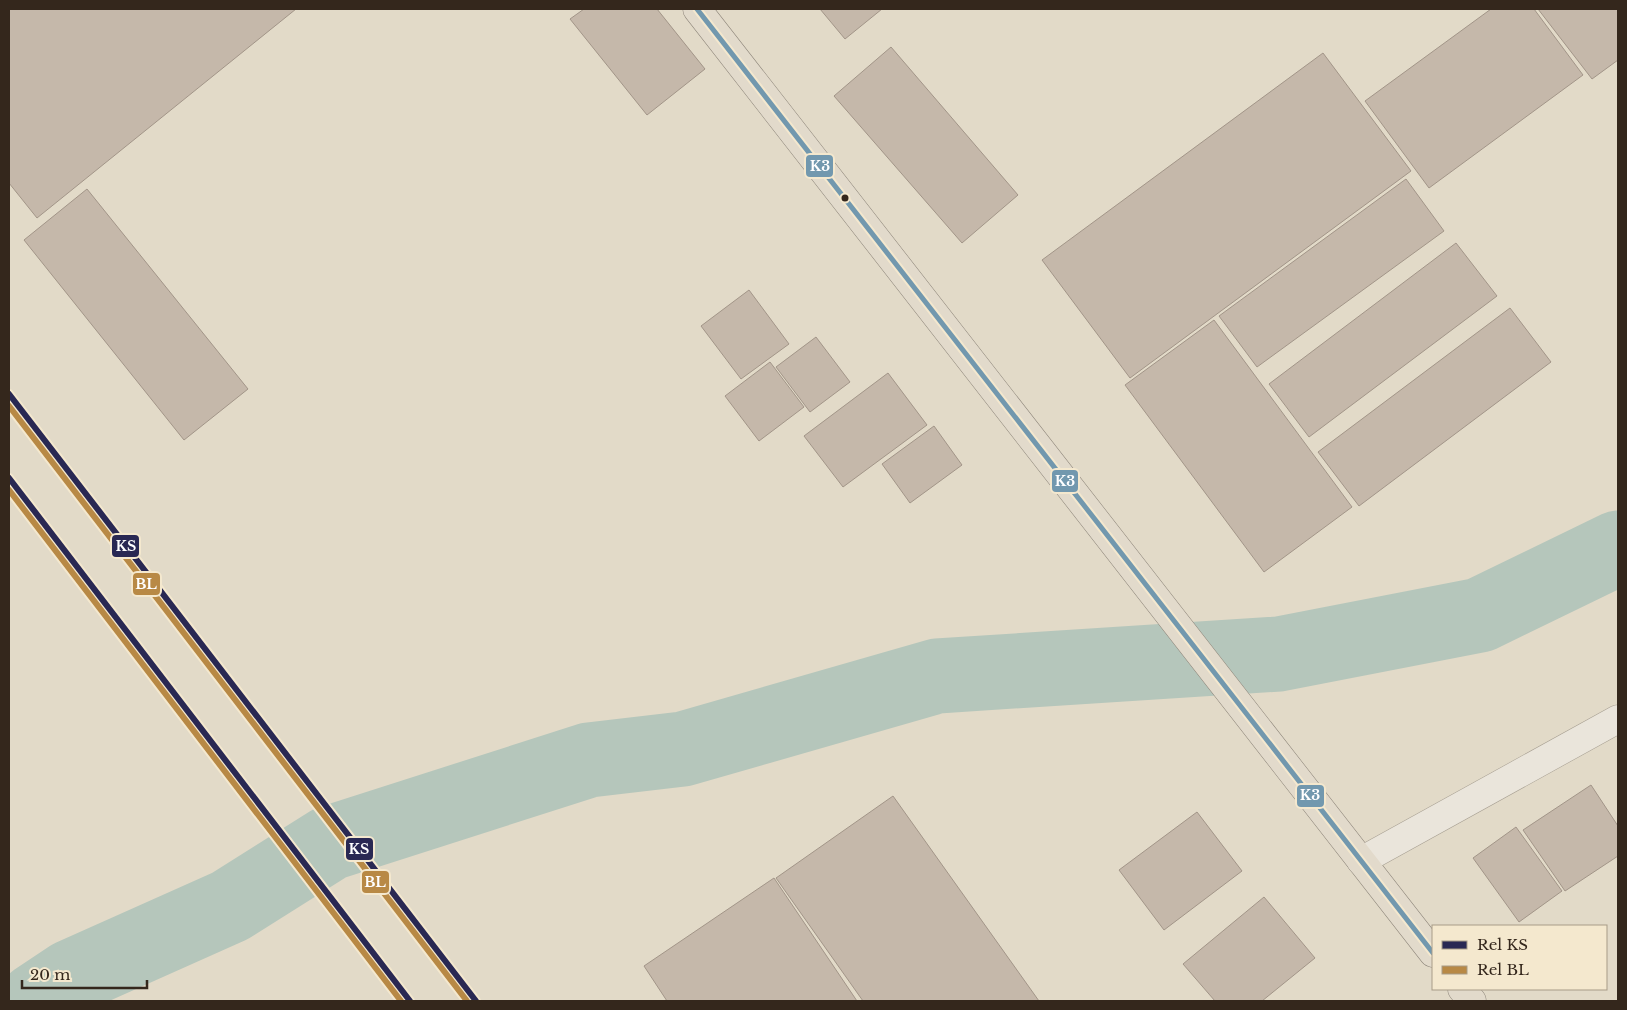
<svg xmlns="http://www.w3.org/2000/svg" width="1627" height="1010" viewBox="0 0 1627 1010" font-family="'Libre Baskerville',serif">
<rect width="100%" height="100%" fill="#e2dac8"/>
<g fill="none" stroke-linecap="round" stroke-linejoin="round">
<path stroke="#b5c6bb" stroke-width="75" d="M35 1001 71 977 230 906 330 843 589 760 683 749 937 676 1279 654 1480 615 1618 548"/>
</g>
<g fill="#c5b8aa" stroke="#a29588">
<path d="M9 9H296L37 218 9 183Z"/>
<path d="M584 9H657L705 69 647 115 570 19Z"/>
<path d="M820 9H882L845 39Z"/>
<path d="M1491 9H1534L1583 75 1429 188 1365 101Z"/>
<path d="M1538 9H1618V60L1592 79Z"/>
<path d="M891 47 1018 195 962 243 834 96Z"/>
<path d="M1323 53 1411 171 1130 378 1042 260Z"/>
<path d="M1406 179 1444 231 1257 367 1219 316Z"/>
<path d="M87 189 248 389 184 440 24 240Z"/>
<path d="M1456 243 1497 296 1309 437 1269 384Z"/>
<path d="M749 290 789 344 741 379 701 326Z"/>
<path d="M1510 308 1551 362 1359 506 1318 452Z"/>
<path d="M1214 320 1352 507 1264 572 1125 385Z"/>
<path d="M816 337 850 382 810 412 776 367Z"/>
<path d="M770 362 804 407 759 441 725 396Z"/>
<path d="M888 373 927 425 843 487 804 436Z"/>
<path d="M934 426 962 465 910 503 882 464Z"/>
<path d="M1591 785 1618 826V856L1565 891 1523 830Z"/>
<path d="M893 796 1039 1001H863L776 878Z"/>
<path d="M1197 812 1242 871 1164 930 1119 870Z"/>
<path d="M1516 827 1562 891 1519 922 1473 858Z"/>
<path d="M774 878 857 1001H667L644 966Z"/>
<path d="M1264 897 1315 958 1262 1001H1215L1183 964Z"/>
</g>
<g fill="none" stroke-linecap="round" stroke-linejoin="round">
<g stroke="#a79f92" stroke-width="29">
<path id="minor" d="M1361 861 1618 719"/>
</g>
<g stroke="#8c8479" stroke-width="29">
<g id="primary">
<path d="M697 9 1433 953"/>
<path d="M1462 989 1472 1001"/>
</g>
</g>
<use href="#minor" stroke="#eae5db" stroke-width="28"/>
<use href="#primary" stroke="#e2dacb" stroke-width="28"/>
<g stroke="#f4e8ce" stroke-width="9">
<path id="bus-1" d="M697 9 1433 953"/>
</g>
<use href="#bus-1" stroke="#7298ae" stroke-width="5"/>
<g stroke="#f4e8ce" stroke-width="10">
<g id="rail-1">
<path d="M9 394 476 1001"/>
<path d="M9 478 410 1001"/>
</g>
</g>
<g stroke="#f4e8ce" stroke-width="10">
<g id="rail-2">
<path d="M9 406 467 1001"/>
<path d="M9 490 401 1001"/>
</g>
</g>
<use href="#rail-1" stroke="#292853" stroke-width="6"/>
<use href="#rail-2" stroke="#b88945" stroke-width="6"/>
</g>
<circle fill="#34271c" stroke="#f4e8ce" stroke-width="2" cx="845" cy="198" r="4.5"/>
<g stroke="#f4e8ce" stroke-width="2">
<rect x="805" y="154" width="29" height="24" rx="5" fill="#7298ae"/>
<rect x="1051" y="469" width="28" height="24" rx="5" fill="#7298ae"/>
<rect x="111" y="534" width="29" height="24" rx="5" fill="#292853"/>
<rect x="132" y="572" width="29" height="24" rx="5" fill="#b88945"/>
<rect x="1296" y="784" width="29" height="24" rx="5" fill="#7298ae"/>
<rect x="345" y="837" width="29" height="24" rx="5" fill="#292853"/>
<rect x="361" y="870" width="29" height="24" rx="5" fill="#b88945"/>
</g>
<g font-size="14" text-anchor="middle" font-weight="bold" fill="#fff">
<text x="820" y="171">K3</text>
<text x="1065" y="486">K3</text>
<text x="126" y="551">KS</text>
<text x="146" y="589">BL</text>
<text x="1310" y="800">K3</text>
<text x="359" y="854">KS</text>
<text x="375" y="887">BL</text>
</g>
<rect width="1627" height="1010" fill="none" stroke="#34271c" stroke-width="20"/>
<rect x="1432" y="925" width="175" height="65" fill="#f4e8ce" stroke="#a79b87"/>
<rect x="1442" y="941" width="25" height="8" fill="#292853" stroke="#a79b87"/>
<text x="1477" y="950" font-size="15" fill="#34271c">Rel KS</text>
<rect x="1442" y="966" width="25" height="8" fill="#b88945" stroke="#a79b87"/>
<text x="1477" y="975" font-size="15" fill="#34271c">Rel BL</text>
<path d="M22 980v8h125v-8" fill="none" stroke="#34271c" stroke-width="2.5"/>
<text x="30" y="980" font-size="15" fill="#34271c" stroke="#f4e8ce" stroke-width="4" paint-order="stroke">20 m</text>
</svg>
